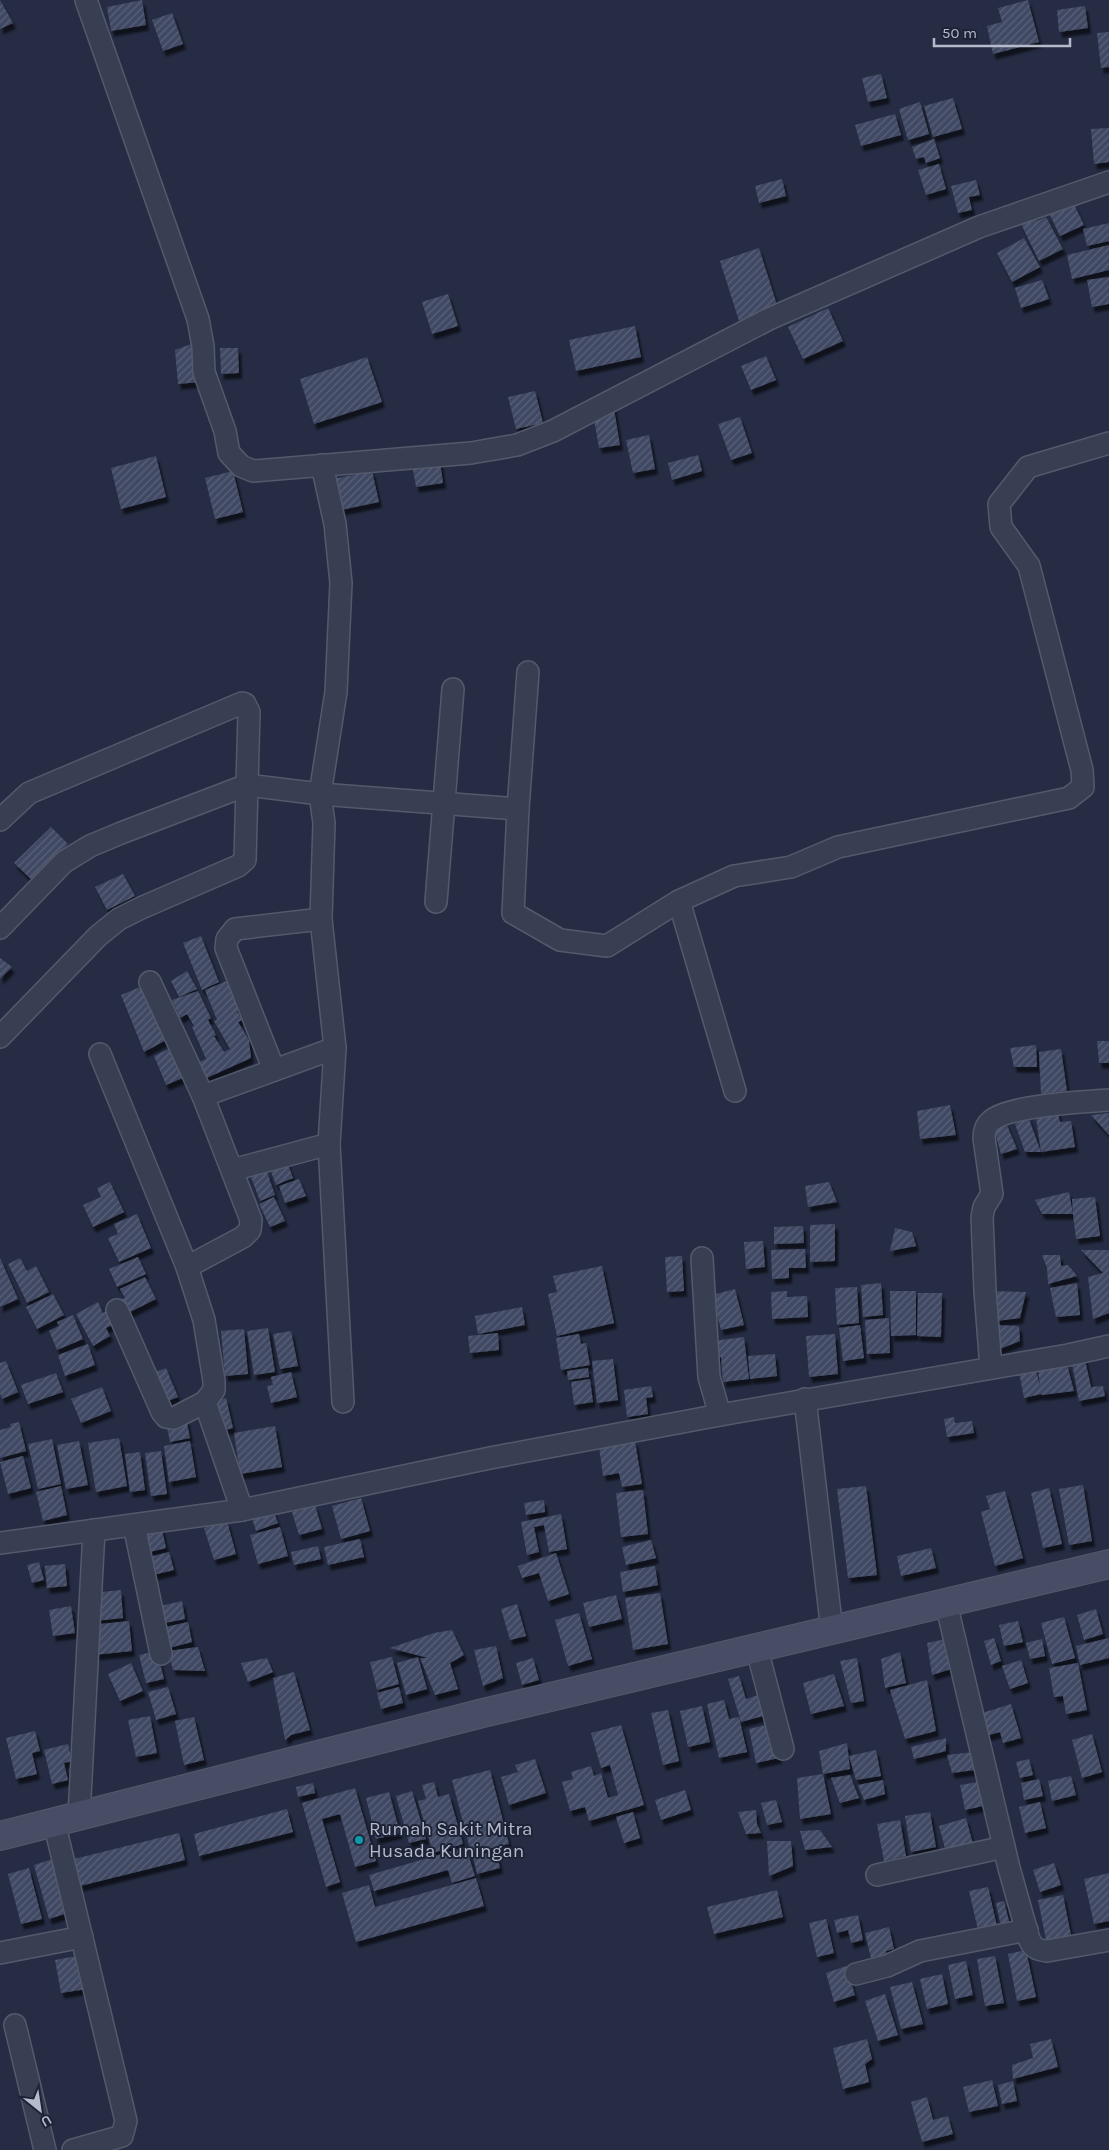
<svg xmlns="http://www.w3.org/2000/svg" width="1109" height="2150" viewBox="0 0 1109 2150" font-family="Karla,sans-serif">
<defs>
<pattern id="building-hatch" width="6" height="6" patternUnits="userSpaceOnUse" patternTransform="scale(1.25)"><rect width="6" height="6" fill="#414963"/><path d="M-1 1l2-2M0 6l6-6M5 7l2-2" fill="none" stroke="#5a6178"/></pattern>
<filter id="shadow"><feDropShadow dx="3" dy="5.5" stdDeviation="1" flood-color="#0009"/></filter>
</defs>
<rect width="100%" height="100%" fill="#252c43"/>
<g fill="url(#building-hatch)" filter="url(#shadow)">
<path d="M0 0 13 23 0 29Z"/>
<path d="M142 0 146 25 111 31 107 7Z"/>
<path d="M1028 0 1039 42 993 54 987 26 1002 22 998 8Z"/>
<path d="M1085 6 1088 28 1059 32 1057 10Z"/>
<path d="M172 13 183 44 163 51 152 20Z"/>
<path d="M1109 32V67L1101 68 1097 33Z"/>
<path d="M881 74 887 98 868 102 862 78Z"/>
<path d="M953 98 962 129 933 137 924 106Z"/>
<path d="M920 102 929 134 908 140 899 109Z"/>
<path d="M895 114 901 135 861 146 855 125Z"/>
<path d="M1109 128V162L1094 164 1091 129Z"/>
<path d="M934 139 940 158 926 163 924 157 916 159 912 147Z"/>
<path d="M939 164 946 189 926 195 918 170Z"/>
<path d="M782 179 786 196 759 203 755 186Z"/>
<path d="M976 180 980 195 969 197 972 210 958 213 951 186Z"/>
<path d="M1073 202 1084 225 1060 236 1049 213Z"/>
<path d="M1034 215 1037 221 1046 217 1063 249 1039 261 1020 222Z"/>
<path d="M1109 223V241L1087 246 1083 229Z"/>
<path d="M1024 238 1040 267 1012 282 997 253Z"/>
<path d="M1109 245V270L1072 279 1067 255Z"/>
<path d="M759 248 778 308 739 321 720 261Z"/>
<path d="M1109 277V304L1092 307 1087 280Z"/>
<path d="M1042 280 1049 299 1021 308 1015 288Z"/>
<path d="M448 294 458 326 432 334 422 302Z"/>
<path d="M828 308 843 341 803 359 788 327Z"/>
<path d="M635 326 641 357 576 371 569 340Z"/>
<path d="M197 342 200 382 178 384 175 350Z"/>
<path d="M220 348H238L239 373 221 374Z"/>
<path d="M766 356 776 380 751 390 741 366Z"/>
<path d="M367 357 382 402 314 424 300 379Z"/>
<path d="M535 391 543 423 516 429 508 397Z"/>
<path d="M613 403 620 445 599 448 593 413Z"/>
<path d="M740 417 752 453 731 460 718 424Z"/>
<path d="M649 435 655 469 633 473 626 440Z"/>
<path d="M438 448 443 483 416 487 410 453Z"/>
<path d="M698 455 702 471 672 480 668 463Z"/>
<path d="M156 456 166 497 121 509 111 468Z"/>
<path d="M233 471 243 512 215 519 205 478Z"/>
<path d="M372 471 379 502 341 510 334 479Z"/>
<path d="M51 827 68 844 34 882 14 863Z"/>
<path d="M123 874 135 896 107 910 95 887Z"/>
<path d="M201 936 219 982 202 990 183 943Z"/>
<path d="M0 958 12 967 0 979Z"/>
<path d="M187 971 197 989 179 997 171 981Z"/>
<path d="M229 980 239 1010 237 1011 242 1020 238 1022 249 1040 251 1058 202 1080 195 1064 206 1059 192 1027 194 1026 187 1014 180 1018 172 1000 198 991 211 1018 208 1020 216 1035 214 1036 224 1052 230 1049 214 1021 217 1020 205 990Z"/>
<path d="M145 985 170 1038 144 1052 121 995Z"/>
<path d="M1097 1041H1109V1063H1099Z"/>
<path d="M1036 1045 1037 1067H1014L1010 1048Z"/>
<path d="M172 1047 185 1077 166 1085 154 1056Z"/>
<path d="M1061 1049 1067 1091 1041 1094 1039 1052Z"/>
<path d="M950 1105 956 1135 920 1139 917 1111Z"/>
<path d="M1057 1109 1060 1122 1071 1121 1075 1147 1041 1152 1035 1111Z"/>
<path d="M1109 1113V1135L1091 1115Z"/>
<path d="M1028 1116 1041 1152H1025L1015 1124Z"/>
<path d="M1006 1123 1017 1149 1001 1154 994 1128Z"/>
<path d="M286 1159 293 1178 276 1185 269 1166Z"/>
<path d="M267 1172 275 1195 260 1201 251 1177Z"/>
<path d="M299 1179 306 1196 285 1203 279 1186Z"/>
<path d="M110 1182 124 1212 93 1227 83 1205 101 1197 97 1188Z"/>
<path d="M829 1182 837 1202 808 1207 805 1186Z"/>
<path d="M1069 1192 1073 1214 1072 1199 1095 1197 1100 1236 1076 1239 1073 1214H1042L1035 1200Z"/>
<path d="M274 1197 285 1221 270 1227 259 1204Z"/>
<path d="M137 1214 151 1248 119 1262 108 1238 118 1234 114 1224Z"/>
<path d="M835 1224V1261L810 1262V1225Z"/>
<path d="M803 1226 804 1243 774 1244V1227Z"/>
<path d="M895 1228 912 1232 916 1246 890 1251Z"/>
<path d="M763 1241 765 1267 746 1269 744 1242Z"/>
<path d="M805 1249 806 1268H789V1278L772 1279 771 1250Z"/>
<path d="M1081 1250H1109V1313L1093 1319 1088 1277 1103 1273Z"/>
<path d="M1042 1255H1060L1061 1266 1068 1265 1077 1276 1048 1284 1047 1268Z"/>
<path d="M682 1256 684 1291 667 1292 665 1257Z"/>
<path d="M138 1257 146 1274 117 1287 109 1269Z"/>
<path d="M0 1258 18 1299 0 1307Z"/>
<path d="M20 1258 27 1271 36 1266 49 1292 27 1303 8 1264Z"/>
<path d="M602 1266 614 1323 557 1336 548 1294 557 1292 553 1276Z"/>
<path d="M145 1277 156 1299 126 1314 119 1300 125 1298 120 1289Z"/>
<path d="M881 1283 883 1315 863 1317 861 1285Z"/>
<path d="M1077 1283 1080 1315 1056 1317 1050 1288Z"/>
<path d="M857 1287 859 1323 837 1325 835 1288Z"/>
<path d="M735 1289 744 1325 721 1330 712 1295Z"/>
<path d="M787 1291V1297L807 1296 808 1317 772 1319 771 1292Z"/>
<path d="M890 1291H916V1335L891 1336Z"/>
<path d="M986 1291 1026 1292 1020 1318 996 1321Z"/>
<path d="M918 1293H942L941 1337 917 1336Z"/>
<path d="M53 1294 64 1315 37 1329 26 1307Z"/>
<path d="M98 1302 103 1313 109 1310 116 1323 106 1328 110 1336 93 1346 76 1314Z"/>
<path d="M522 1307 525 1325 478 1334 475 1316Z"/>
<path d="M73 1315 83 1339 57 1350 49 1331 59 1326 57 1322Z"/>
<path d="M889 1318 890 1353 867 1354 865 1320Z"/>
<path d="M860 1325 864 1358 843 1361 839 1328Z"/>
<path d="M994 1325 1019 1326 1020 1341 997 1350Z"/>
<path d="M268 1328 275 1372 254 1375 247 1331Z"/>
<path d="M244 1329 248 1374 225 1376 221 1331Z"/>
<path d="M291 1331 298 1366 280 1369 273 1334Z"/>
<path d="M498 1333 499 1350 470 1353 468 1336Z"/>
<path d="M579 1334 581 1344 586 1343 590 1365 561 1370 556 1338Z"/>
<path d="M835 1334 838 1374 809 1377 806 1336Z"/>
<path d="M744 1337 749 1379 723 1382 721 1357 715 1358 713 1341Z"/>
<path d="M88 1344 95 1365 65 1376 58 1355Z"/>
<path d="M775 1354 777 1376 750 1379 748 1356Z"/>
<path d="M1084 1355 1091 1387 1103 1386 1105 1396 1079 1401 1071 1358Z"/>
<path d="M613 1359 618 1400 597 1403 592 1361Z"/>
<path d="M6 1361 18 1392 2 1399 0 1393V1363Z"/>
<path d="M1067 1364 1074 1391 1042 1395 1041 1394 1024 1398 1018 1367 1035 1365 1040 1387 1038 1370Z"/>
<path d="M166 1368 178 1397 163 1403 151 1374Z"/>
<path d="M588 1368 589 1377 568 1380 567 1371Z"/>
<path d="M291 1372 297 1397 271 1403 267 1386 273 1385 271 1377Z"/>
<path d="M56 1373 63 1392 28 1404 21 1385Z"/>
<path d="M590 1379 593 1402 574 1405 571 1382Z"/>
<path d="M651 1386 653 1397 646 1398 648 1414 627 1417 624 1390Z"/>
<path d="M102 1387 111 1411 81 1423 71 1399Z"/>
<path d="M226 1398 233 1428 217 1432 210 1402Z"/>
<path d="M954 1417 955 1423 972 1421 974 1433 947 1437 944 1419Z"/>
<path d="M186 1418 190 1438 170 1442 166 1422Z"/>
<path d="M19 1422 26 1451 0 1458V1430L11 1427 10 1424Z"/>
<path d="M275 1426 282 1467 240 1474 234 1433Z"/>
<path d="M119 1438 127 1486 96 1492 88 1443Z"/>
<path d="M52 1439 61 1484 38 1489 28 1444Z"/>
<path d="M79 1441 88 1485 66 1489 57 1445Z"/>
<path d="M190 1441 196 1477 169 1482 164 1446Z"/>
<path d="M635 1441 642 1484 622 1487 619 1473 603 1476 599 1447Z"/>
<path d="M161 1451 167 1494 151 1496 145 1453Z"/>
<path d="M140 1452 145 1490 130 1492 125 1454Z"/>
<path d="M23 1456 31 1488 8 1494 0 1462Z"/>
<path d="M1083 1485 1092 1541 1069 1545 1059 1489Z"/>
<path d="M61 1486 67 1515 43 1521 36 1492Z"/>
<path d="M866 1486 877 1575 848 1578 837 1489Z"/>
<path d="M1049 1488 1062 1544 1043 1548 1031 1493Z"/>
<path d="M643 1490 648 1534 621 1537 616 1493Z"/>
<path d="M1005 1491 1023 1558 995 1566 981 1512 990 1509 986 1496Z"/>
<path d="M361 1498 370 1531 341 1539 332 1506Z"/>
<path d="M544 1500 545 1512 526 1515 524 1503Z"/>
<path d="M315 1505 322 1529 299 1535 292 1512Z"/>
<path d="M272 1507 278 1523 256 1531 251 1515Z"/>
<path d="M561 1514 567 1549 549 1552 544 1525 534 1527 539 1552 527 1555 521 1522Z"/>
<path d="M227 1521 236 1554 214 1560 204 1528Z"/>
<path d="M161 1525 166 1548 146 1553 141 1530Z"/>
<path d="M280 1527 288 1556 258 1564 250 1535Z"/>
<path d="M360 1539 364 1557 328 1565 324 1547Z"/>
<path d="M651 1540 656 1558 626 1565 622 1547Z"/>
<path d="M318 1546 321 1559 294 1565 291 1552Z"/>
<path d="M931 1548 936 1568 901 1576 897 1556Z"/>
<path d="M169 1552 174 1570 149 1576 145 1558Z"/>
<path d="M556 1553 569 1594 548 1601 539 1573 522 1578 518 1566Z"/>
<path d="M39 1562 44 1580 32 1583 27 1565Z"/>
<path d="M65 1564 67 1586 47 1588 45 1566Z"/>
<path d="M655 1566 658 1585 623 1592 620 1572Z"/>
<path d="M121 1590 123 1618 94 1621 92 1593Z"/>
<path d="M660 1593 668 1644 633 1650 625 1598Z"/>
<path d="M616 1595 622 1619 589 1627 583 1603Z"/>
<path d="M182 1601 185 1619 160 1624 156 1607Z"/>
<path d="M517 1604 526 1636 510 1640 501 1609Z"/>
<path d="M71 1606 75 1633 53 1636 49 1610Z"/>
<path d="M1096 1609 1103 1634 1084 1640 1077 1615Z"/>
<path d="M579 1613 592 1659 568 1666 555 1620Z"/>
<path d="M1064 1617 1075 1658 1052 1664 1041 1623Z"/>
<path d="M129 1621 132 1651 93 1655 91 1625Z"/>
<path d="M1018 1621 1023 1642 1004 1646 999 1625Z"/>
<path d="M188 1622 192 1642 165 1649 161 1628Z"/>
<path d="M452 1630 464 1655 450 1663 458 1689 435 1695 420 1658H428L390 1648 434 1633Z"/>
<path d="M994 1638 1001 1661 991 1665 984 1641Z"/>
<path d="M1109 1638V1658L1080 1665 1076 1646Z"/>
<path d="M946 1639 951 1669 932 1675 927 1643Z"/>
<path d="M1042 1639 1045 1656 1030 1659 1026 1643Z"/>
<path d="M496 1646 503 1678 483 1686 474 1650Z"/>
<path d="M198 1647 205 1671 173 1670 168 1651Z"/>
<path d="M157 1651 164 1679 146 1683 139 1655Z"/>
<path d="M900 1652 906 1683 885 1688 881 1659Z"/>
<path d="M392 1657 399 1684 377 1690 370 1662Z"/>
<path d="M418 1657 427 1689 406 1695 397 1663Z"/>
<path d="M267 1658 273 1672 248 1682 241 1663Z"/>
<path d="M533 1658 539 1680 522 1685 516 1663Z"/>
<path d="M857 1658 864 1701 851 1703 840 1661Z"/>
<path d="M1021 1660 1028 1683 1010 1689 1002 1666Z"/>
<path d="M131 1663 143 1691 120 1701 108 1674Z"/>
<path d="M1078 1663 1087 1710 1066 1714 1063 1696 1054 1697 1049 1668Z"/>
<path d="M294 1672 310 1730 291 1735 285 1740 273 1678Z"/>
<path d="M834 1674 844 1706 811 1714 803 1683Z"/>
<path d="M739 1676 746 1699 764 1693 770 1714 741 1722 728 1679Z"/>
<path d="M927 1680 936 1731 905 1739 890 1690Z"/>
<path d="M168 1687 176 1714 156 1720 148 1692Z"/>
<path d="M399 1687 403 1703 381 1709 377 1693Z"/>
<path d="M724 1700 729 1719 739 1717 747 1752 719 1758 707 1704Z"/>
<path d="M1011 1704 1021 1738 1003 1743 1000 1732 986 1736 979 1714Z"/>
<path d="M702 1706 710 1742 688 1747 680 1711Z"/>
<path d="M668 1710 679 1761 663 1765 651 1713Z"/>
<path d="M150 1716 157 1753 136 1757 128 1720Z"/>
<path d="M194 1717 204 1760 184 1765 175 1721Z"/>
<path d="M771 1724 779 1758 756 1763 749 1729Z"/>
<path d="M621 1725 644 1805 589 1821 585 1807 570 1811 562 1782 573 1779 571 1772 591 1766 594 1776 601 1773 608 1798 618 1795 610 1765 601 1768 591 1733Z"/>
<path d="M35 1731 40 1751 32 1753 37 1774 16 1779 6 1738Z"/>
<path d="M1092 1734 1102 1772 1082 1778 1072 1740Z"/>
<path d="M946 1738V1751L914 1759 911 1747Z"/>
<path d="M847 1743 850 1769 823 1774 819 1751Z"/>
<path d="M68 1744 72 1761 64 1763 68 1780 52 1784 44 1750Z"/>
<path d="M876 1750 881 1776 856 1780 849 1756Z"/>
<path d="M974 1752 975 1770 952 1773 947 1755Z"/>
<path d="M535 1759 546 1793 509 1805 501 1777 518 1772 515 1765Z"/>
<path d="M1029 1759 1033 1775 1020 1778 1016 1762Z"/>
<path d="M490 1770 509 1844 471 1853 452 1780Z"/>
<path d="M823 1774 831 1814 800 1819 797 1778Z"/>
<path d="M850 1775 859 1798 840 1803 831 1778Z"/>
<path d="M1071 1776 1076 1795 1052 1801 1048 1781Z"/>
<path d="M1039 1779 1043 1796 1024 1800 1021 1783Z"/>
<path d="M883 1780 885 1794 864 1800 858 1785Z"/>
<path d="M434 1782 438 1797 449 1794 463 1844 433 1853 418 1801 426 1799 422 1785Z"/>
<path d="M978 1782 983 1806 965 1810 960 1785Z"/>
<path d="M313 1783 315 1793 298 1797 296 1787Z"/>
<path d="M355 1788 376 1861 355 1867 340 1814 322 1819 340 1882 326 1887 302 1803Z"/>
<path d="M685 1790 691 1810 661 1820 655 1800Z"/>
<path d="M412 1791 426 1839 409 1843 396 1796Z"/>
<path d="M389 1792 400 1833 376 1839 366 1798Z"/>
<path d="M776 1800 782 1822 767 1825 761 1803Z"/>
<path d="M1040 1802 1046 1828 1025 1833 1019 1807Z"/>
<path d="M287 1809 293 1832 199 1856 194 1834Z"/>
<path d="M756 1810 757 1824 761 1833 746 1834 738 1812Z"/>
<path d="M633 1812 640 1838 624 1843 616 1817Z"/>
<path d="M930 1812 936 1847 911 1852 905 1816Z"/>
<path d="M966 1818 973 1844 946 1852 939 1826Z"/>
<path d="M900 1820 906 1856 884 1861 877 1824Z"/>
<path d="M820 1830 832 1847 805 1850 800 1831Z"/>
<path d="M179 1833 185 1860 80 1886 74 1859Z"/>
<path d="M767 1841H791L793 1866 769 1876Z"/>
<path d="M466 1847 475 1876 452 1883 448 1870 374 1891 369 1875Z"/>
<path d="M496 1851 500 1868 477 1874 473 1856Z"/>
<path d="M56 1858 71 1912 49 1919 34 1865Z"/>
<path d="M1054 1863 1061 1885 1040 1892 1033 1870Z"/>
<path d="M29 1868 42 1919 21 1924 8 1874Z"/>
<path d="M1109 1873V1921L1094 1924 1084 1879Z"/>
<path d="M476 1878 484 1906 356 1942 342 1893 369 1885 375 1907Z"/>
<path d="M988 1887 997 1926 978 1930 969 1891Z"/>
<path d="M777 1890 783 1917 714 1934 707 1907Z"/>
<path d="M1063 1895 1071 1935 1046 1940 1038 1900Z"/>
<path d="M1004 1901 1010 1925 1001 1927 996 1903Z"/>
<path d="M858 1915 863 1940 851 1943 848 1930 837 1933 834 1920Z"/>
<path d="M826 1919 834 1953 817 1957 809 1923Z"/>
<path d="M889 1927 894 1949 886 1951 889 1963 873 1967 865 1933Z"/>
<path d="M1026 1950 1036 1997 1017 2001 1008 1954Z"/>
<path d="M82 1955 87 1989 61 1993 55 1960Z"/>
<path d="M995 1956 1004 2003 985 2006 977 1959Z"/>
<path d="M966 1961 973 1995 955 1999 948 1965Z"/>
<path d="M846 1966 855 1995 834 2002 826 1973Z"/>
<path d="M942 1974 948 2004 927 2009 920 1979Z"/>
<path d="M912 1982 923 2024 901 2029 890 1987Z"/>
<path d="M885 1994 898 2035 878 2041 865 2001Z"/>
<path d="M867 2039 872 2059 865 2064 869 2082 843 2089 833 2048Z"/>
<path d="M1051 2039 1058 2067 1013 2079 1012 2065 1033 2058 1030 2044Z"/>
<path d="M992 2080 998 2106 969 2112 963 2087Z"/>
<path d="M1013 2081 1017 2101 1002 2104 998 2085Z"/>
<path d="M927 2097 933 2120 948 2116 953 2134 922 2142 911 2102Z"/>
</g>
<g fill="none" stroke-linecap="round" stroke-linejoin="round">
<g stroke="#545a6c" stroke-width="24">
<g id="street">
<path d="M86 0 198 319 203 346 204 372 225 431 229 453 241 466 253 471 471 453 517 445 553 431 769 319 979 227 1109 182"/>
<path d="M322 465 335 524 341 583 336 692 320 794 324 823 321 919 335 1048 329 1144 343 1402"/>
<path d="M528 672 518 809 513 913 560 940 607 946 679 901 735 1091"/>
<path d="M0 820 29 793 242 703 245 704 249 712 245 860 238 866 141 908 119 919 98 936 0 1037"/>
<path d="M679 901 734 876 791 867 838 847 1069 798 1083 787 1082 770 1029 566 1001 527 999 504 1028 467 1109 443"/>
<path d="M436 902 453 689"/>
<path d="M0 928 64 862 90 846 121 833 247 785 320 794 518 809"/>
<path d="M150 982 203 1096 251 1220 250 1230 243 1237 187 1267"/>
<path d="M100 1054 187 1267 204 1320 214 1381V1390L205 1402 242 1510"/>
<path d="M274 1070 226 948 227 939 235 929 321 919"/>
<path d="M203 1096 335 1048"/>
<path d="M232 1170 329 1144"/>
<path d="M702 1258 709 1377 720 1415"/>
<path d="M117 1310 162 1412 166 1417 174 1418 205 1402"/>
<path d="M991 1368 985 1291 982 1217 984 1207 992 1194 984 1138C984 1132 985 1126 991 1121 1009 1105 1083 1102 1109 1100"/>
<path d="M805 1399 832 1631"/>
<path d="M134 1525 161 1654"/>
<path d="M0 1543 242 1510 490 1458 720 1415 1068 1355 1109 1346"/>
<path d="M946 1603 1009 1868 1029 1939C1033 1948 1037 1950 1047 1951L1109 1940"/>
<path d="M757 1649 783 1749"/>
<path d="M79 1816 94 1530"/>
<path d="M54 1822 126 2121 122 2136 73 2150"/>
<path d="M877 1875 1004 1847"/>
<path d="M0 1953 82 1937"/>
<path d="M856 1974 887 1966 920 1951 1027 1930"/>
<path d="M15 2025 45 2150"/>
</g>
</g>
<g stroke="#545a6c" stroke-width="30">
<path id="secondary" d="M0 1836 483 1713 1109 1564"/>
</g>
<use href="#street" stroke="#393f52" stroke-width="21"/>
<use href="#secondary" stroke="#474d65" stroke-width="28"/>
</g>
<circle fill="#0f9aa8" stroke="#1e2438" stroke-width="2" cx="359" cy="1840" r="5"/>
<g text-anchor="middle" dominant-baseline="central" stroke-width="4" stroke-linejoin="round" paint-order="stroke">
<g font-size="19" fill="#b6bbcc" stroke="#1e2438" text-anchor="start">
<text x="369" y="1829">Rumah Sakit Mitra<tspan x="369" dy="22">Husada Kuningan</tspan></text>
</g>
</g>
<g transform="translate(40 2110) rotate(150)" stroke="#1e2438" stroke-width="4" paint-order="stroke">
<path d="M0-4L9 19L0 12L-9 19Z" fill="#b6bbcc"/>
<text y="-8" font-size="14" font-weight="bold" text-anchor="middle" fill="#b6bbcc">U</text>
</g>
<path d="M934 38v8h136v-8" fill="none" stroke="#b6bbcc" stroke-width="2.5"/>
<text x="942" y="38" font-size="15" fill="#b6bbcc" stroke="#1e2438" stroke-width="4" paint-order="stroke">50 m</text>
</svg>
